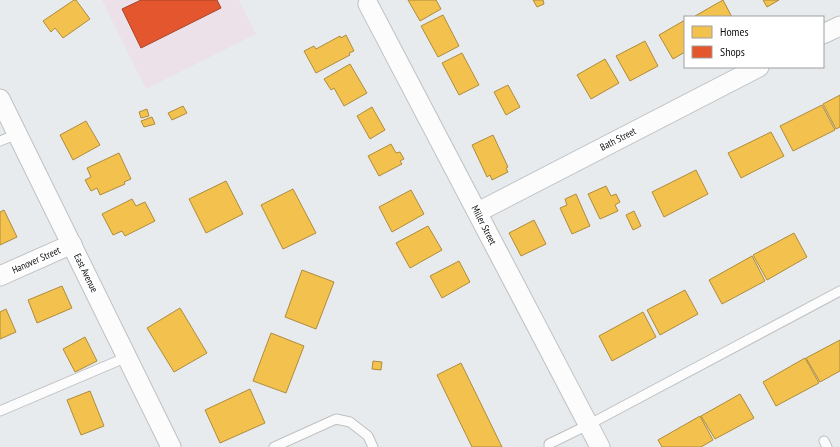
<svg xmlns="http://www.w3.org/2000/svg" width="840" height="447" viewBox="0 0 840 447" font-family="'PT Sans Narrow',sans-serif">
<rect width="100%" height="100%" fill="#e8ebed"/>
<path fill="#ece1e8" d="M102 0H239L256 34 146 89Z"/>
<g fill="#f2c14e" stroke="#ae8c3c">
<path d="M74 0H76L90 19 63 38 55 28 51 32 43 21Z"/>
<path d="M408 0H436L441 9 420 21Z"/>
<path d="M533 0H543L544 4 537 7Z"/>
<path d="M723 0 732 17H696L695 16Z"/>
<path d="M763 0H779L767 7Z"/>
<path d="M443 15 459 46 438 57 421 26Z"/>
<path d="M685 20V52L673 59 659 35Z"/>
<path d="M346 35 354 51 349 53 350 55 316 73 304 51 314 46 316 49 340 36 341 38Z"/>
<path d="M645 41 658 66 630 81 616 56Z"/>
<path d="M462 53 479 85 459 95 442 63Z"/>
<path d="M605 59 619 83 591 99 577 75Z"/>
<path d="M350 64 367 93 344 106 334 88 331 90 324 79Z"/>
<path d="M508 85 520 107 506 115 494 92Z"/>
<path d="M840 95V127L836 129 823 104Z"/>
<path d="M822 105 835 130 793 151 780 126Z"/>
<path d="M183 106 187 113 172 120 168 113Z"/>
<path d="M372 107 385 130 370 139 357 116Z"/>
<path d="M147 109 149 116 141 118 139 112Z"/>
<path d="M152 117 155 124 144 127 141 121Z"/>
<path d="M86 121 100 145 73 160 60 135Z"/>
<path d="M771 132 784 156 741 178 728 153Z"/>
<path d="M493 135 508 167 506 168 508 172 492 180 490 175 487 177 472 145Z"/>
<path d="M391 144 396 153 400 152 404 159 400 161 402 164 379 176 368 156Z"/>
<path d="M119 153 131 179 124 182 125 184 100 195 97 188 91 191 85 180 91 177 87 168Z"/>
<path d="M696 170 708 194 664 217 652 192Z"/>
<path d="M226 181 243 214 206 233 189 199Z"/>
<path d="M606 186 611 196 616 194 620 202 615 205 618 211 600 219 588 194Z"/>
<path d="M293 189 316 233 283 249 261 205Z"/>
<path d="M411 190 424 214 392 232 379 207Z"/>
<path d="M576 194 590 226 572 234 560 208 567 205 565 199Z"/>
<path d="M132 199 136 206 145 202 155 221 125 236 122 231 113 235 102 214Z"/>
<path d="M4 210 17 237 0 245V212Z"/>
<path d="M634 211 641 226 633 230 626 215Z"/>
<path d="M534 220 546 244 521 256 509 233Z"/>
<path d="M428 226 442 250 410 268 396 243Z"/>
<path d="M794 233 807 257 767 280 753 255Z"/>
<path d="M752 256 765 281 722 304 709 280Z"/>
<path d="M459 261 470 282 442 298 430 276Z"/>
<path d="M302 270 334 282 316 329 285 317Z"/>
<path d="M62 286 72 308 37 323 28 300Z"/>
<path d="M685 290 698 314 660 335 647 310Z"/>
<path d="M180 308 207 353 174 372 147 328Z"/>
<path d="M6 309 16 332 0 339V312Z"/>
<path d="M643 312 656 337 612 361 599 336Z"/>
<path d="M271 333 304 346 286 393 253 381Z"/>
<path d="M85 337 97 361 75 372 63 349Z"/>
<path d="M840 340V371L820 382 806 358Z"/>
<path d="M805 358 819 383 776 406 763 382Z"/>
<path d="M373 361 382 362 381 370 372 369Z"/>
<path d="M461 363 502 447H472L437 375Z"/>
<path d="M250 389 265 423 220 443 205 410Z"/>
<path d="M90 391 104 426 81 435 67 400Z"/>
<path d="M740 394 754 418 715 439 701 416Z"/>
<path d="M700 416 713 440 701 447H662L658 440Z"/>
</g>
<path fill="#e4572e" stroke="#a44226" d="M141 0H217L221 8 141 48 122 9Z"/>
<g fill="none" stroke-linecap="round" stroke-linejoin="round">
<g stroke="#bec0c2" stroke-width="11">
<g id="service">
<path d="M0 141 17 134"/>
<path d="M0 411 127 357"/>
<path d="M824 441 827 447"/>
<path d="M274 447 336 419 350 422 368 436 373 447"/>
<path d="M549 447V444L588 425 840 291"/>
</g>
</g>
<g stroke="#bec0c2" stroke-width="21">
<g id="minor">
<path d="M368 4 600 447"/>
<path d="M823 34 840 26"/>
<path d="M0 99 171 447"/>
<path d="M478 212 759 67"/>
<path d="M0 276 72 244"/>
</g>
</g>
<use href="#service" stroke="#fcfcfc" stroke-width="9"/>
<use href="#minor" stroke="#fcfcfc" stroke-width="19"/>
</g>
<g text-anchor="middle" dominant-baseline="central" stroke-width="4" stroke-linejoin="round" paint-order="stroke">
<g font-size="10" fill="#0e1012" stroke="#fff">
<text transform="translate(618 139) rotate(-27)">Bath Street</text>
<text transform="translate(484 225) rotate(63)">Miller Street</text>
<text transform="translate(36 260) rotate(-24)">Hanover Street</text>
<text transform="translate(86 273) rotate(64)">East Avenue</text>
</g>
</g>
<rect x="684" y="16" width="140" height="52" fill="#ffffff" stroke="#9f9fa0"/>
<rect x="692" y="26" width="20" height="12" fill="#f2c14e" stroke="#9f9fa0"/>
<text x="720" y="36" font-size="12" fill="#0e1012">Homes</text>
<rect x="692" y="46" width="20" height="12" fill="#e4572e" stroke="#9f9fa0"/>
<text x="720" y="56" font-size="12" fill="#0e1012">Shops</text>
</svg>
